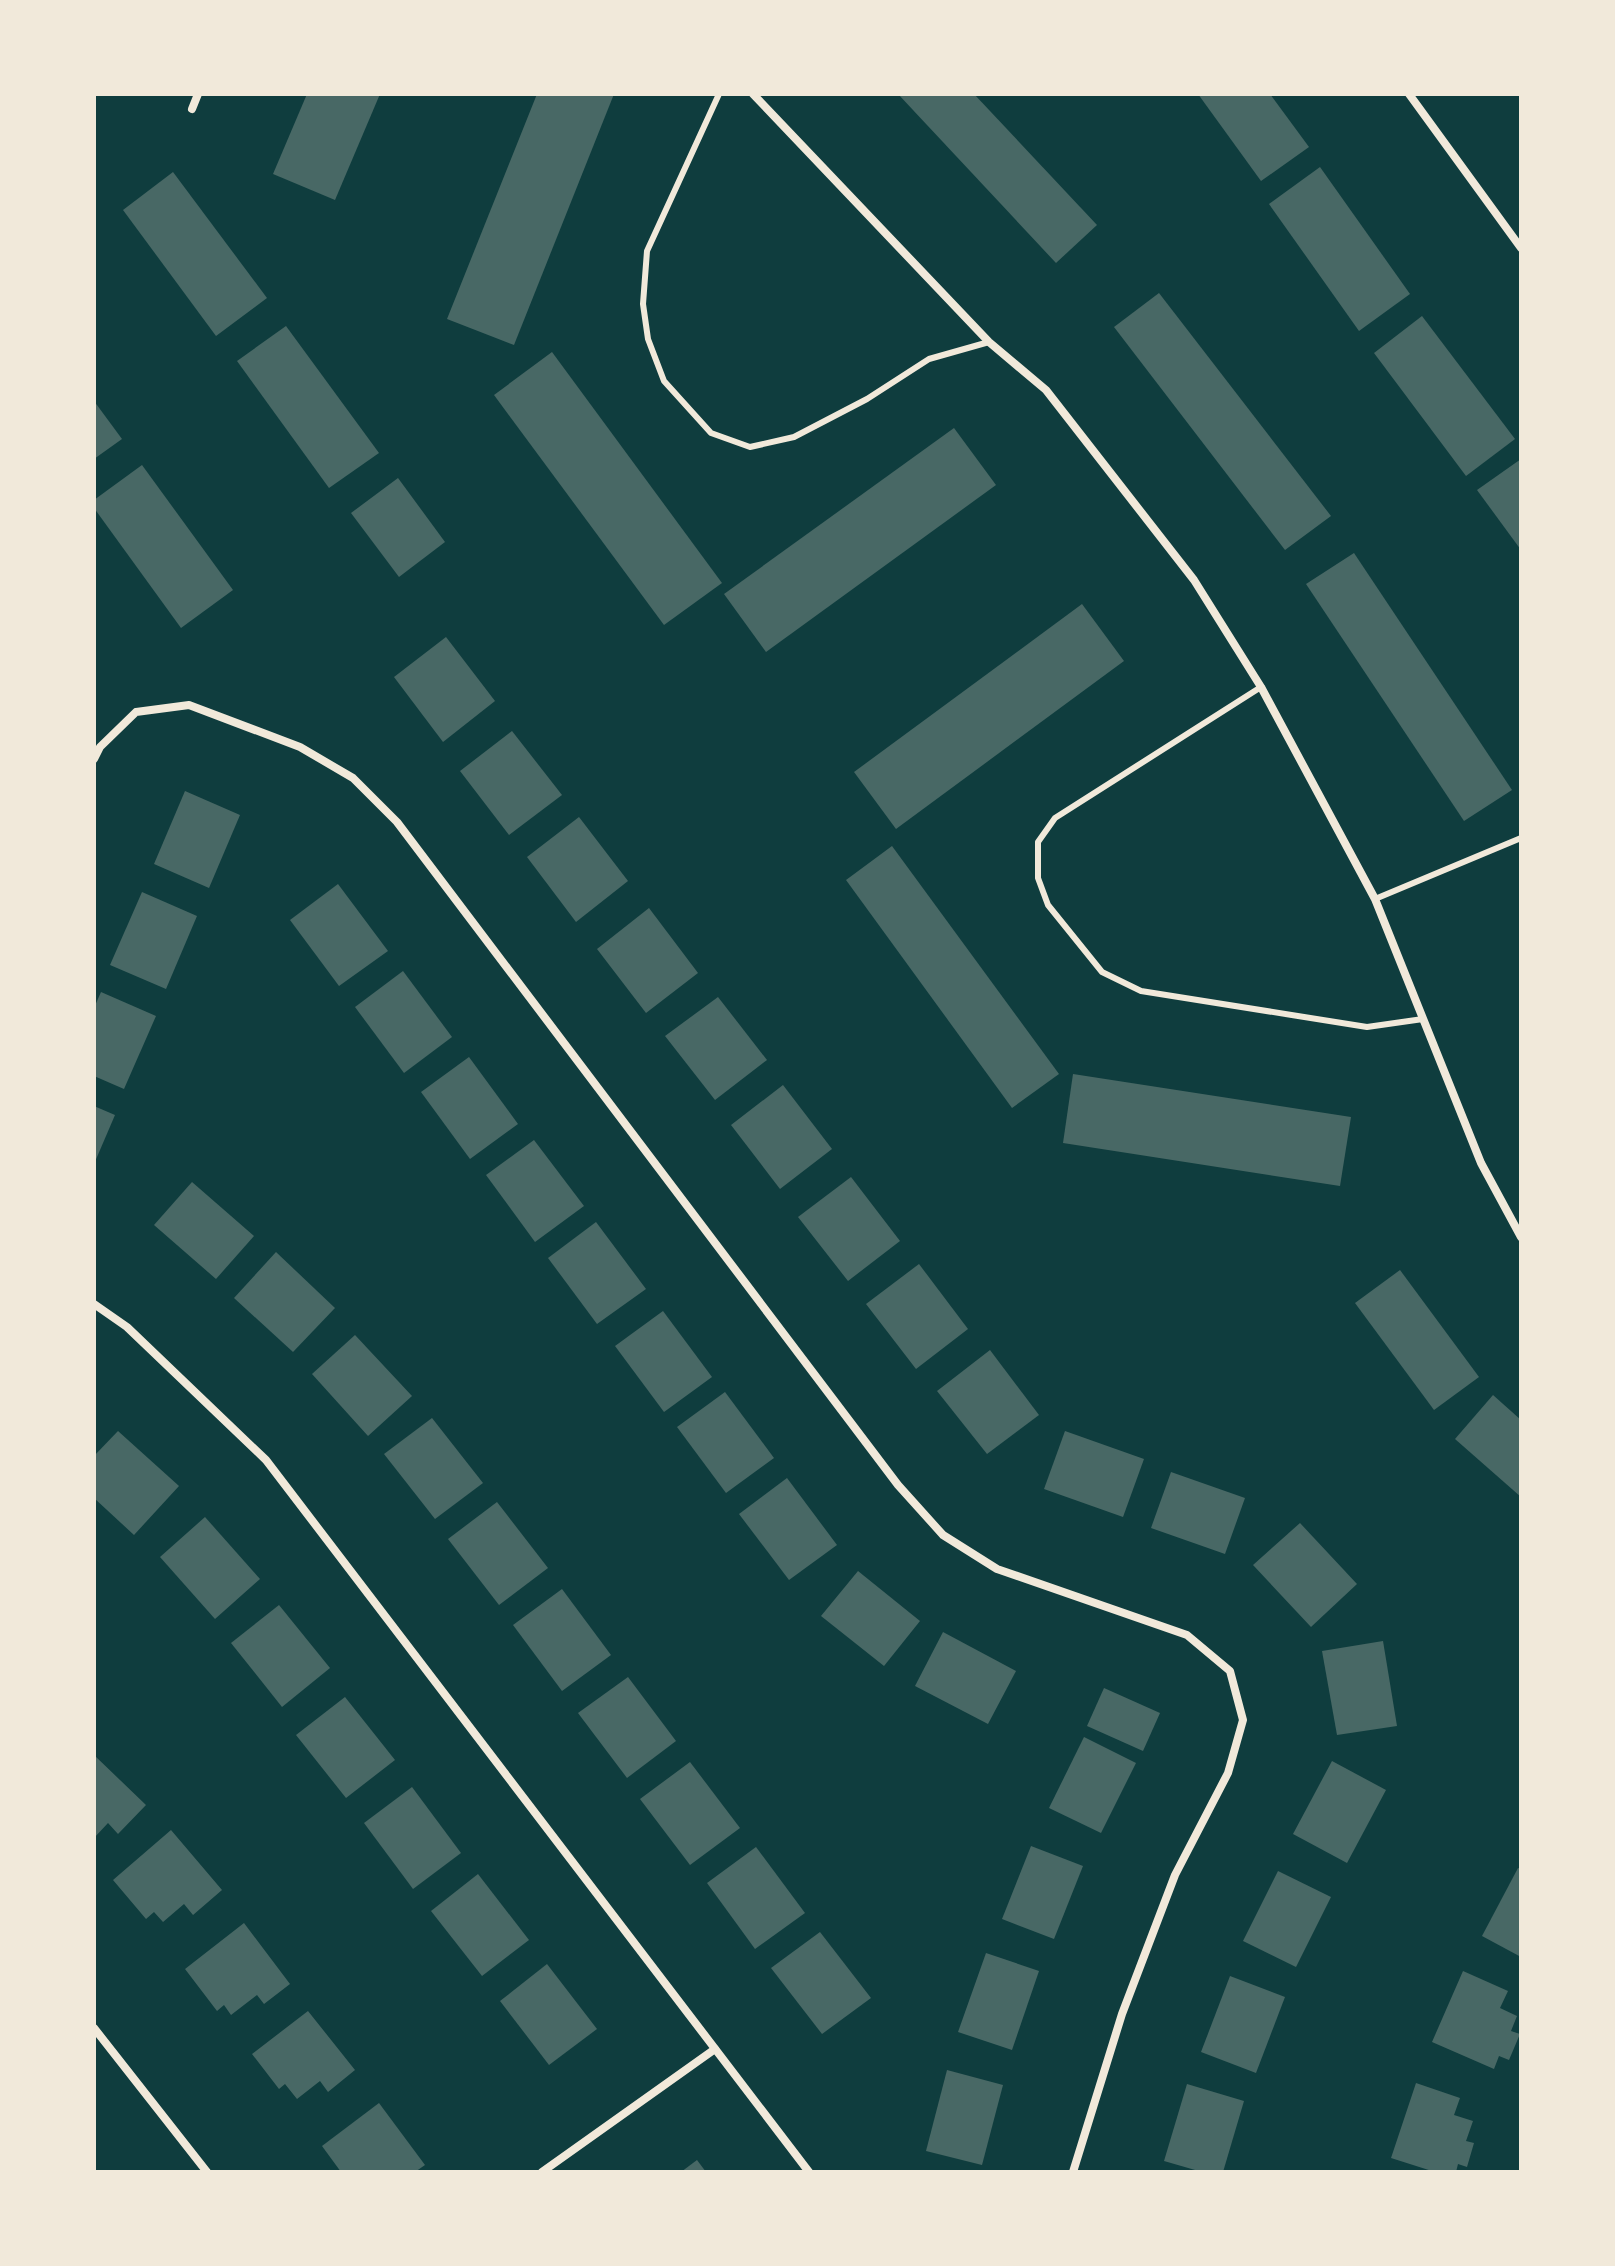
<svg xmlns="http://www.w3.org/2000/svg" width="1615" height="2266" viewBox="0 0 1615 2266" font-family="'IBM Plex Sans',sans-serif">
<rect width="100%" height="100%" fill="#0f3d3e"/>
<g fill="#486865">
<path d="M307 94H380L335 200 273 174Z"/>
<path d="M537 94H614L514 345 447 319Z"/>
<path d="M898 94H974L1097 225 1056 263Z"/>
<path d="M1198 94H1270L1309 147 1261 181Z"/>
<path d="M1320 167 1410 294 1359 331 1269 204Z"/>
<path d="M173 172 267 298 216 336 123 210Z"/>
<path d="M1159 293 1331 516 1285 550 1114 327Z"/>
<path d="M1422 316 1515 439 1466 476 1374 353Z"/>
<path d="M286 326 379 453 329 488 237 361Z"/>
<path d="M552 352 722 583 664 625 494 395Z"/>
<path d="M94 401 122 439 94 459Z"/>
<path d="M954 428 996 485 766 652 724 594Z"/>
<path d="M1521 459V550L1477 490Z"/>
<path d="M142 465 233 590 181 628 94 508V500Z"/>
<path d="M398 478 445 542 399 577 351 513Z"/>
<path d="M1354 553 1512 790 1464 821 1306 584Z"/>
<path d="M1082 604 1124 661 896 829 854 772Z"/>
<path d="M446 637 495 701 443 742 394 677Z"/>
<path d="M512 731 562 795 509 835 460 771Z"/>
<path d="M185 791 240 815 209 888 154 864Z"/>
<path d="M579 817 628 881 576 922 527 857Z"/>
<path d="M892 846 1059 1074 1012 1108 846 880Z"/>
<path d="M338 884 388 951 339 986 290 920Z"/>
<path d="M142 892 197 916 166 989 110 965Z"/>
<path d="M649 908 698 973 646 1013 597 949Z"/>
<path d="M403 971 452 1037 404 1073 355 1007Z"/>
<path d="M101 992 156 1016 124 1089 94 1076V1008Z"/>
<path d="M718 997 767 1060 715 1100 665 1036Z"/>
<path d="M469 1057 518 1124 470 1159 421 1092Z"/>
<path d="M1073 1074 1351 1117 1340 1186 1063 1143Z"/>
<path d="M783 1085 832 1149 780 1189 731 1125Z"/>
<path d="M94 1106 115 1115 94 1164Z"/>
<path d="M534 1140 584 1206 535 1242 486 1175Z"/>
<path d="M851 1177 900 1241 848 1281 798 1217Z"/>
<path d="M192 1182 254 1236 216 1279 154 1225Z"/>
<path d="M596 1222 646 1289 597 1324 548 1258Z"/>
<path d="M276 1252 335 1308 293 1352 234 1298Z"/>
<path d="M919 1264 968 1329 916 1369 866 1304Z"/>
<path d="M1400 1270 1479 1377 1434 1410 1355 1303Z"/>
<path d="M663 1311 712 1377 664 1412 615 1346Z"/>
<path d="M355 1335 412 1396 368 1436 312 1374Z"/>
<path d="M990 1350 1039 1415 987 1454 937 1391Z"/>
<path d="M725 1392 774 1458 726 1493 677 1427Z"/>
<path d="M1493 1395 1521 1420V1497L1455 1439Z"/>
<path d="M432 1418 483 1483 435 1519 384 1454Z"/>
<path d="M118 1431 179 1486 134 1535 94 1498V1456Z"/>
<path d="M1065 1431 1144 1459 1123 1517 1044 1489Z"/>
<path d="M1171 1472 1245 1498 1225 1554 1151 1528Z"/>
<path d="M787 1478 837 1545 789 1580 739 1514Z"/>
<path d="M497 1502 548 1568 499 1605 448 1539Z"/>
<path d="M205 1517 260 1579 215 1619 160 1557Z"/>
<path d="M1300 1523 1357 1584 1311 1627 1253 1565Z"/>
<path d="M858 1571 920 1621 884 1666 821 1616Z"/>
<path d="M562 1589 611 1655 562 1691 513 1625Z"/>
<path d="M279 1605 330 1668 282 1707 231 1643Z"/>
<path d="M943 1632 1016 1671 988 1724 915 1686Z"/>
<path d="M1383 1641 1397 1726 1337 1735 1322 1651Z"/>
<path d="M628 1677 676 1741 627 1778 578 1713Z"/>
<path d="M1104 1688 1160 1713 1143 1751 1087 1726Z"/>
<path d="M345 1697 395 1760 346 1798 296 1735Z"/>
<path d="M1084 1737 1136 1763 1101 1833 1049 1808Z"/>
<path d="M94 1755 146 1805 118 1834 108 1823 94 1838Z"/>
<path d="M1332 1761 1386 1790 1347 1863 1293 1834Z"/>
<path d="M690 1762 740 1828 690 1865 640 1799Z"/>
<path d="M412 1787 461 1853 413 1889 364 1823Z"/>
<path d="M171 1830 222 1890 193 1915 184 1904 163 1922 154 1912 146 1919 113 1880Z"/>
<path d="M1031 1846 1083 1866 1054 1939 1002 1919Z"/>
<path d="M756 1847 805 1913 755 1949 707 1883Z"/>
<path d="M1518 1868 1521 1869V1957L1482 1936Z"/>
<path d="M1278 1871 1331 1897 1296 1967 1243 1941Z"/>
<path d="M478 1874 529 1940 482 1976 431 1911Z"/>
<path d="M244 1923 290 1984 264 2004 257 1995 231 2015 224 2005 217 2011 185 1969Z"/>
<path d="M820 1932 871 1998 822 2034 771 1968Z"/>
<path d="M986 1953 1039 1971 1012 2050 958 2032Z"/>
<path d="M547 1964 597 2029 549 2065 500 2001Z"/>
<path d="M1463 1971 1508 1991 1500 2008 1517 2016 1511 2031 1520 2034 1509 2060 1499 2056 1494 2069 1432 2042Z"/>
<path d="M1230 1976 1285 1997 1256 2073 1201 2052Z"/>
<path d="M308 2011 355 2070 328 2092 320 2081 297 2099 285 2084 279 2089 252 2054Z"/>
<path d="M947 2070 1003 2085 982 2165 926 2151Z"/>
<path d="M1416 2083 1460 2098 1454 2115 1473 2121 1466 2141 1474 2143 1467 2167 1458 2164 1456 2172H1435L1391 2158Z"/>
<path d="M1187 2084 1244 2101 1223 2172H1202L1164 2161Z"/>
<path d="M379 2103 425 2165 415 2172H341L322 2146Z"/>
<path d="M697 2160 706 2172H681Z"/>
</g>
<g fill="none" stroke-linecap="round" stroke-linejoin="round">
<g stroke="#f1e9da" stroke-width="6">
<path d="M719 94 647 251 643 304 648 339 664 381 711 433 750 447 794 437 867 399 929 359 989 342"/>
<path d="M1261 687 1055 818 1038 842V878L1048 905 1102 972 1141 991 1367 1027 1423 1019"/>
<path d="M1375 899 1521 838"/>
</g>
<g stroke="#f1e9da" stroke-width="8">
<path d="M753 94 989 342 1046 390 1194 580 1261 687 1375 899 1481 1163 1521 1237"/>
<path d="M1409 94 1521 248"/>
<path d="M192 109 198 94"/>
<path d="M94 759 100 747 136 712 189 705 300 747 353 778 397 822 898 1485 943 1535 997 1569 1187 1635 1230 1671 1243 1720 1228 1773 1175 1875 1122 2014 1073 2172"/>
<path d="M94 1304 127 1327 266 1460 809 2172"/>
<path d="M94 2028 207 2172"/>
<path d="M542 2172 715 2049"/>
</g>
</g>
<rect width="1615" height="2266" fill="none" stroke="#f1e9da" stroke-width="192"/>
</svg>
